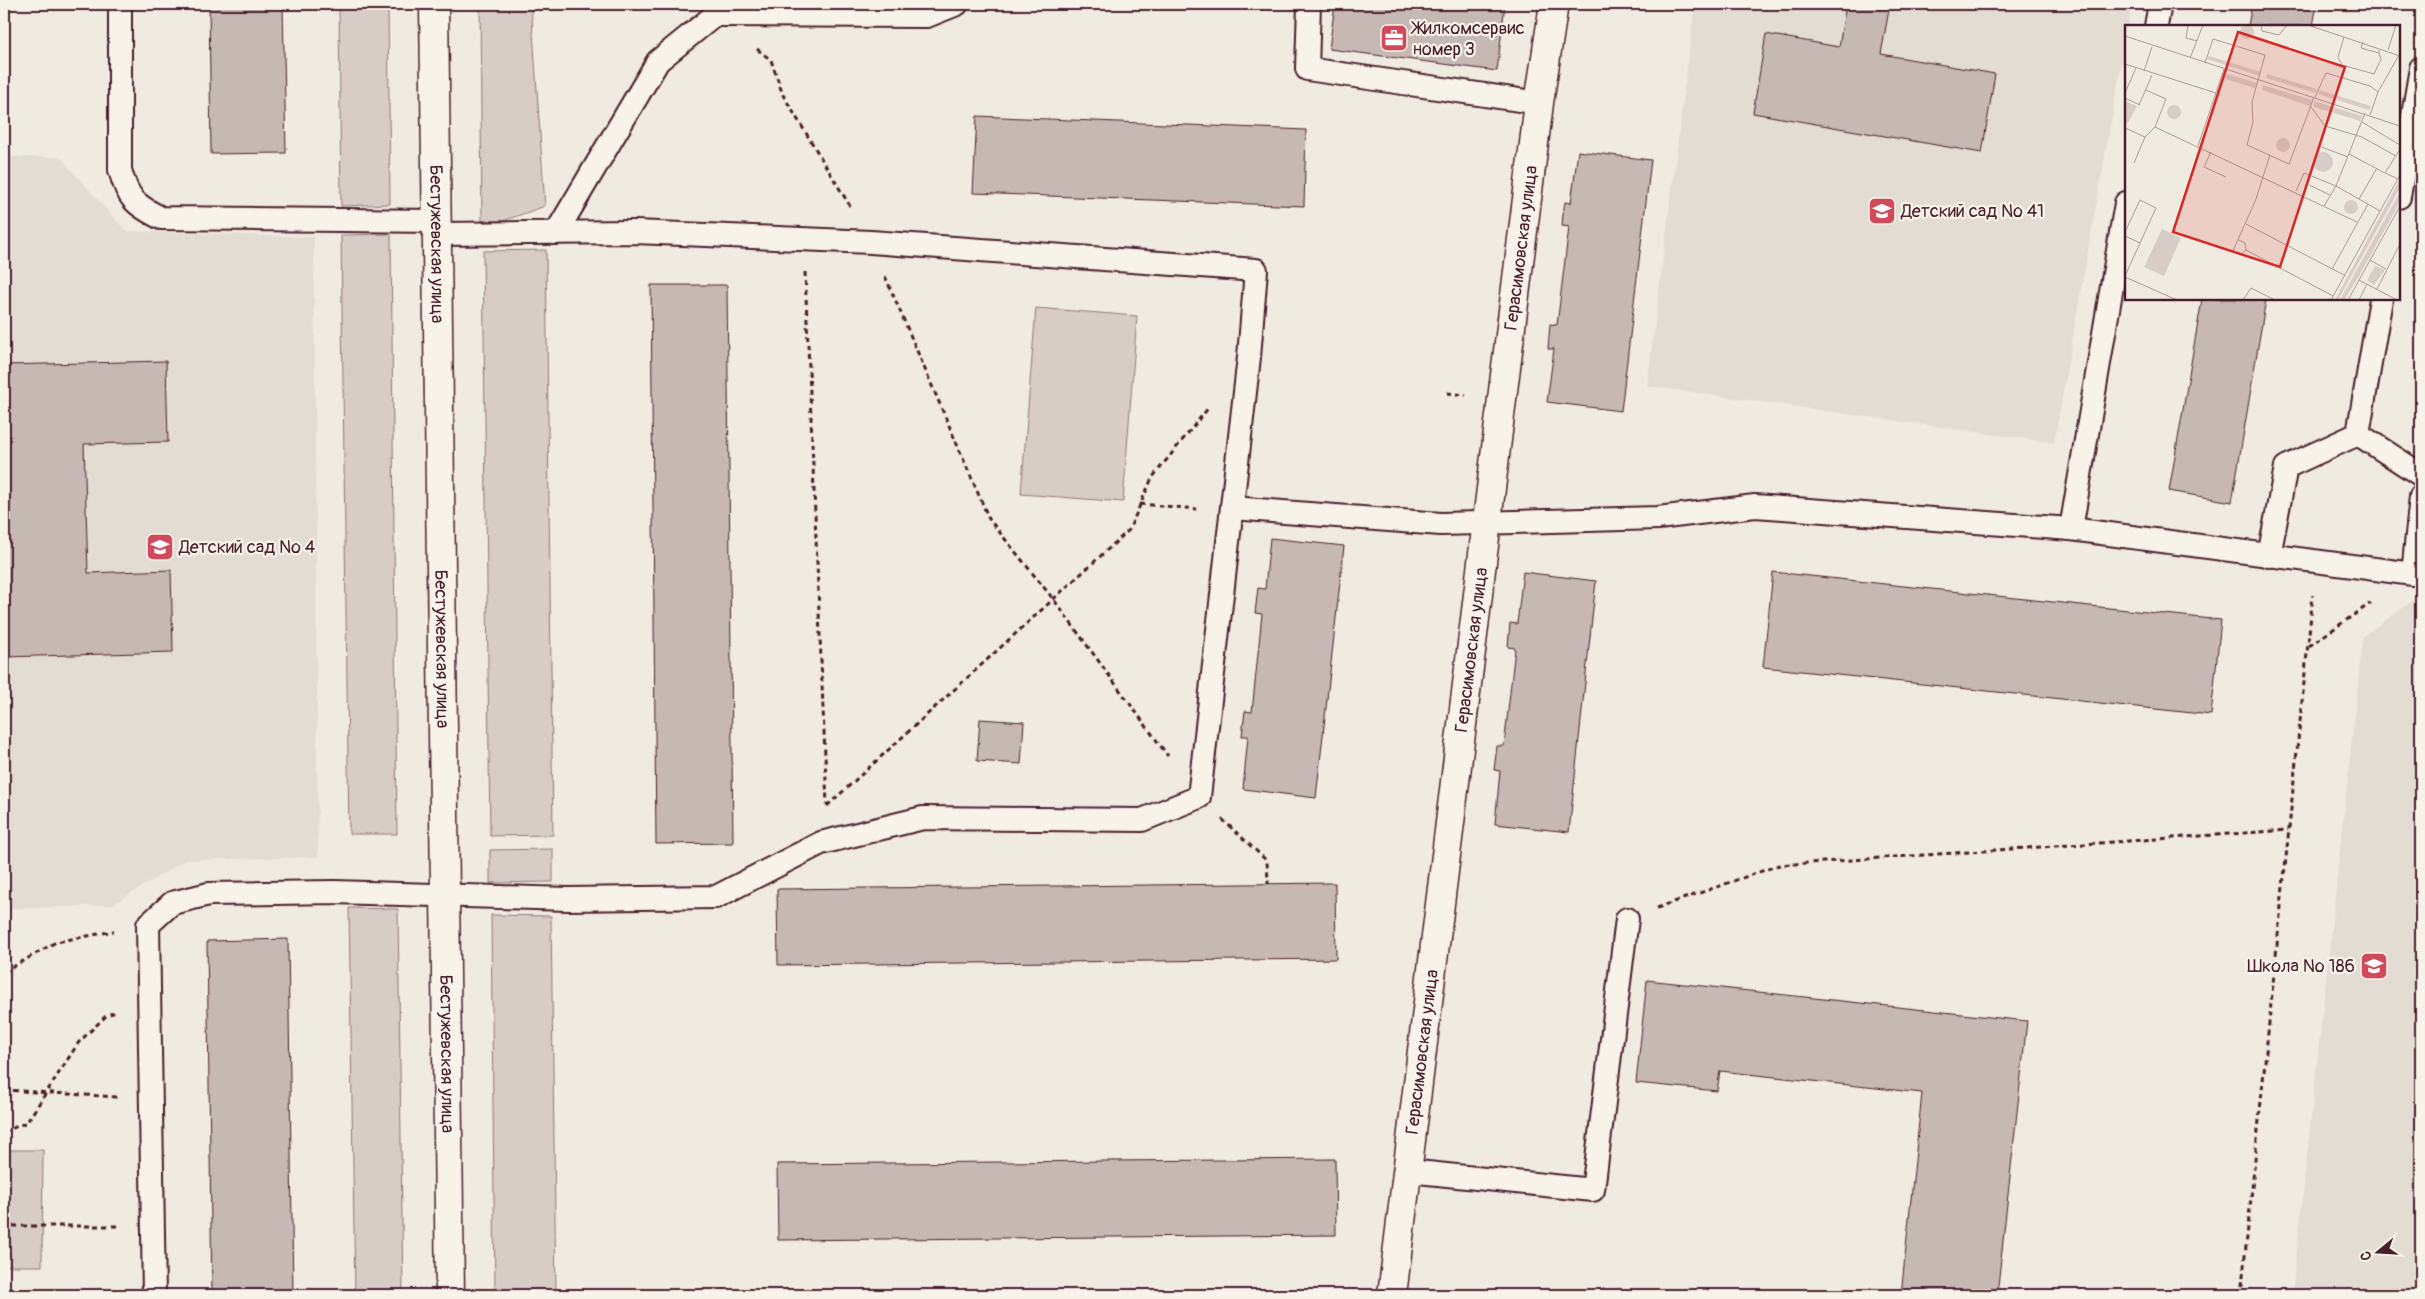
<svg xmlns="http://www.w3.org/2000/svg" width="2425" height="1299" viewBox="0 0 2425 1299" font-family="Pangolin,sans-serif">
<rect width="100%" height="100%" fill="#f0ebe0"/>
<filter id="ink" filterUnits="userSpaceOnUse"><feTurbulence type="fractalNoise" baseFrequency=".02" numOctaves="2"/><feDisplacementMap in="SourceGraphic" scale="10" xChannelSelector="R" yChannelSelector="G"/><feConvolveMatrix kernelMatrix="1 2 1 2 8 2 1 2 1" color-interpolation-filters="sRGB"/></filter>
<g filter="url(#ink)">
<g fill="#e3dcd2">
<path d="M1695 4H2132L2054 443 1647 386Z"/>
<path d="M4 157H60L126 231 314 237 318 857 185 860 112 905 4 909Z"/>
<path d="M2421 595V1295H2292L2363 636Z"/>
</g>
<g fill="#d8cdc6" stroke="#917678">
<path d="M339 4H388L390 204 341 206Z"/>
<path d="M480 4H531L545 206 503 221H482Z"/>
<path d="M391 234 397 834H349L341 235Z"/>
<path d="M546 250 553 835 490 836 483 251Z"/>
<path d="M1036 308 1137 316 1123 502 1021 494Z"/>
<path d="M553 849V882L490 883V850Z"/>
<path d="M349 908 398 909 403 1295H355Z"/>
<path d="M491 915 551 916 556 1295H495Z"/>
<path d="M4 1150H43L42 1266H4Z"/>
</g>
<g fill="#c6b8b3" stroke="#4a1f2b">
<path d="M209 4H283L286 153 211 154Z"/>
<path d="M1335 4H1505L1497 71 1329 49Z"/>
<path d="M1846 4H1890L1881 54 1995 74 1982 153 1753 113 1766 34 1839 47Z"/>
<path d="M2252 4H2317L2313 26H2248Z"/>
<path d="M977 116 1306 130 1304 206 973 193Z"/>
<path d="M1578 151 1651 160 1621 411 1547 402 1554 349H1548L1550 324 1557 325 1569 227 1562 226 1563 214 1565 202 1571 203Z"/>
<path d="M651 285H727L733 843 656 844Z"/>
<path d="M2202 299H2266L2232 502 2169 491Z"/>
<path d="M166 361 168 442 84 444 88 573 171 570 173 652 4 657V365Z"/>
<path d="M1270 538 1344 546 1316 798 1243 789 1248 736H1242L1245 711 1252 712 1262 614 1255 613 1258 588 1265 589Z"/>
<path d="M1523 572 1596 581 1569 832 1495 824 1500 771 1494 770 1497 746H1504L1515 648 1508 647 1510 623 1517 624Z"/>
<path d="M1773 572 2221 620 2211 715 1763 667Z"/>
<path d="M980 719 1024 722 1021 764 977 761Z"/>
<path d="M1335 883 1336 959 778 965 777 889Z"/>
<path d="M288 939 293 1295H212L207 941Z"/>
<path d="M1647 980 2027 1021 1997 1295H1901L1922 1093 1720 1071 1717 1091 1636 1083Z"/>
<path d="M1335 1159 1336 1235 778 1240 777 1164Z"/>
</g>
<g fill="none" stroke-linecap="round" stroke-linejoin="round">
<g stroke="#4a1f2b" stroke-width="26">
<g id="lane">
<path d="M120 4V170C128 199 135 205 161 218L436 221"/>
<path d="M1309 4 1307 69 1539 103"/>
<path d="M715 15 927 16 957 4"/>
<path d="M2156 26 2160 4"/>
<path d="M2399 197 2421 68"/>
<path d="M556 233 658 61 715 15V4"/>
<path d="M2358 434 2421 475"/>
<path d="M1232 508 1441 524 1658 518 1755 506 2071 529 2413 574 2421 496"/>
<path d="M2071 529 2126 203"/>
<path d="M2269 556 2286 467 2358 434 2381 299"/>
<path d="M1408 1171 1593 1190 1627 919"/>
<path d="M154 1295 148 925 172 903 209 894 334 892 568 899 716 897 821 843 923 818 1142 820 1199 797 1249 357 1256 270 871 242 635 232 437 234"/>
</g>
</g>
<g stroke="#4a1f2b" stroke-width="31">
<g id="street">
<path id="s1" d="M1392 1295 1502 399 1539 103 1554 4"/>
</g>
</g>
<g stroke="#4a1f2b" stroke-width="31">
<g id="secondary">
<path id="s2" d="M434 4 450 1295"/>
</g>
</g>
<g stroke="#4a1f2b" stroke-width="3" stroke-dasharray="5 4" stroke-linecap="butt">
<path d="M757 49 771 60 783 95 850 206"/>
<path d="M805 272 827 805"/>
<path d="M885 276 989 519 1054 600 1168 756"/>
<path d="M1447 393 1466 395"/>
<path d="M1140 504 1197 509"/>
<path d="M2309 646 2371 603"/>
<path d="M827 806 1129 530 1152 478 1209 407"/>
<path d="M1222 819 1267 861 1268 884"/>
<path d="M1657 908 1779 865 2288 830"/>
<path d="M4 972 56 942 114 931"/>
<path d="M4 1090 117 1097"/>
<path d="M4 1132 27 1122 79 1042 107 1015 116 1012"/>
<path d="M4 1226H120"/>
<path d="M2241 1295 2313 595"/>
</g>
<use href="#lane" stroke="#f7f3e8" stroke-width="22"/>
<use href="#street" stroke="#f7f3e8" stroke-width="28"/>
<use href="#secondary" stroke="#f7f3e8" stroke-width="28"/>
</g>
</g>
<defs>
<g id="office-square" transform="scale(1.4375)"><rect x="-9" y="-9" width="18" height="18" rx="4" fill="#d1495b" stroke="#f7f3e8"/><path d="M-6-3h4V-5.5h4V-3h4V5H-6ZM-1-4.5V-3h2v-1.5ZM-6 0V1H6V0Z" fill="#fff"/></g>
<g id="school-square" transform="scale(1.4375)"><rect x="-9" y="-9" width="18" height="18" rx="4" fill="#d1495b" stroke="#f7f3e8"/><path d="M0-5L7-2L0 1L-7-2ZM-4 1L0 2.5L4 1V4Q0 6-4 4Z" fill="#fff"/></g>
</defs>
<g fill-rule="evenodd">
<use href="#office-square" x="1394" y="38"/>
<use href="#school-square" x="1882" y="211"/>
<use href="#school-square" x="160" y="547"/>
<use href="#school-square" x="2374" y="966"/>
</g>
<g text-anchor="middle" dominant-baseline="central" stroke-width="4.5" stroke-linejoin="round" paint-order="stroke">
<g font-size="18" fill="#4a1f2b" stroke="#f7f3e8" text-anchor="start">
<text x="1413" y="28">Жилкомсервис<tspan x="1413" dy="21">номер 3</tspan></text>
<text x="1901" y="211">Детский сад № 41</text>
<text x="179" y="547">Детский сад № 4</text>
<text x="2355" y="966" text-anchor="end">Школа № 186</text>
</g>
<g font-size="18" fill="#4a1f2b" stroke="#f7f3e8">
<text stroke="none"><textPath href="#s2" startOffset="240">Бестужевская улица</textPath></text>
<text stroke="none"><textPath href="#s1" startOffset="1055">Герасимовская улица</textPath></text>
<text stroke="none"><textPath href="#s2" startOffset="645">Бестужевская улица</textPath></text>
<text stroke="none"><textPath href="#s1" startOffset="650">Герасимовская улица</textPath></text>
<text stroke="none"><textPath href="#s1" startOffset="245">Герасимовская улица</textPath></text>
<text stroke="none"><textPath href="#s2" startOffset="1050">Бестужевская улица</textPath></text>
</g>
</g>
<g transform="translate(2125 25)">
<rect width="275" height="275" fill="#f0ebe0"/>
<path d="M115 7a7 7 0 1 1 14 0a7 7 0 1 1-14 0ZM84 31 136 47 135 51 82 34ZM99 48 132 58 130 63 97 53ZM142 49 192 64 190 68 141 53ZM138 60 187 75 185 81 137 65ZM194 65 246 81 244 85 193 69ZM0 76 12 81 3 98 0 97ZM189 76 237 91 235 96 189 82ZM42 87a7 7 0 1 1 14 0a7 7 0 1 1-14 0ZM151 120a7 7 0 1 1 14 0a7 7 0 1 1-14 0ZM188 137a10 10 0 1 1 20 0a10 10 0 1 1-20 0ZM275 154V163L213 275H210ZM275 167V177L234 251 219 275H215ZM219 182a7 7 0 1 1 14 0a7 7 0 1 1-14 0ZM37 204 56 213 39 251 19 242ZM250 241 260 245 249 260 242 255Z" fill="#d8cdc6"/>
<path fill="none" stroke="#ae9998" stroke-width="1" d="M63 0 61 13 72 16M136 0 137 6 154 10 162 0M183 0 275 31M0 11 275 101M219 12 213 32 217 40 249 49 256 34 254 28M238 17 236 23 254 28V25M263 25 271 0M65 33 78 0M80 38 88 14 140 30 127 77 128 97 122 120 164 139 189 72M0 39 91 68M19 46 27 22M21 65 41 74 30 102M0 68 11 43M190 72 201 48 245 61 253 67M0 73 15 80M14 80 27 50M186 82 200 101 237 112 271 131M245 90 253 67 274 30M237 97 275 120M200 101 194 121 223 132M0 103 20 112 30 102 232 197M73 121 99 44M86 127 79 142 101 152M224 129 260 148M9 138 20 112M273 154 260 148 275 124M184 160 205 170M171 166 179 148 211 161 240 88M234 174 252 143M199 181 211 161 255 186M121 199 219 250M0 207 15 175 31 183 0 251M0 211 15 218M114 215 120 218 121 225 208 271M121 225 116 229 108 226 131 174 145 130M245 235 261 244M207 244 243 179M0 252 52 275M234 255 272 275M252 264 275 219M118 275 126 263 150 275M206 275 275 150M223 275 275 181M234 275 242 259"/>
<path fill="#d62828" fill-opacity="0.15" stroke="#d62828" stroke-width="2.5" d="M113 7 220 42 155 242 48 207Z"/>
<rect width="275" height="275" fill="none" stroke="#4a1f2b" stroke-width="2.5"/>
</g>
<rect width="2425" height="1299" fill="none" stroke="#f7f3e8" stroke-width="20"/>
<rect x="10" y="10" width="2405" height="1279" fill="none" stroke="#4a1f2b" stroke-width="2" filter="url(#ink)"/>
<g transform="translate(2378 1252) rotate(252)" stroke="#f7f3e8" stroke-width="4" paint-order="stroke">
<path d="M0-4L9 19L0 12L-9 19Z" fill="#4a1f2b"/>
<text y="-8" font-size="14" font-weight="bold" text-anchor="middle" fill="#4a1f2b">С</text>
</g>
</svg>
